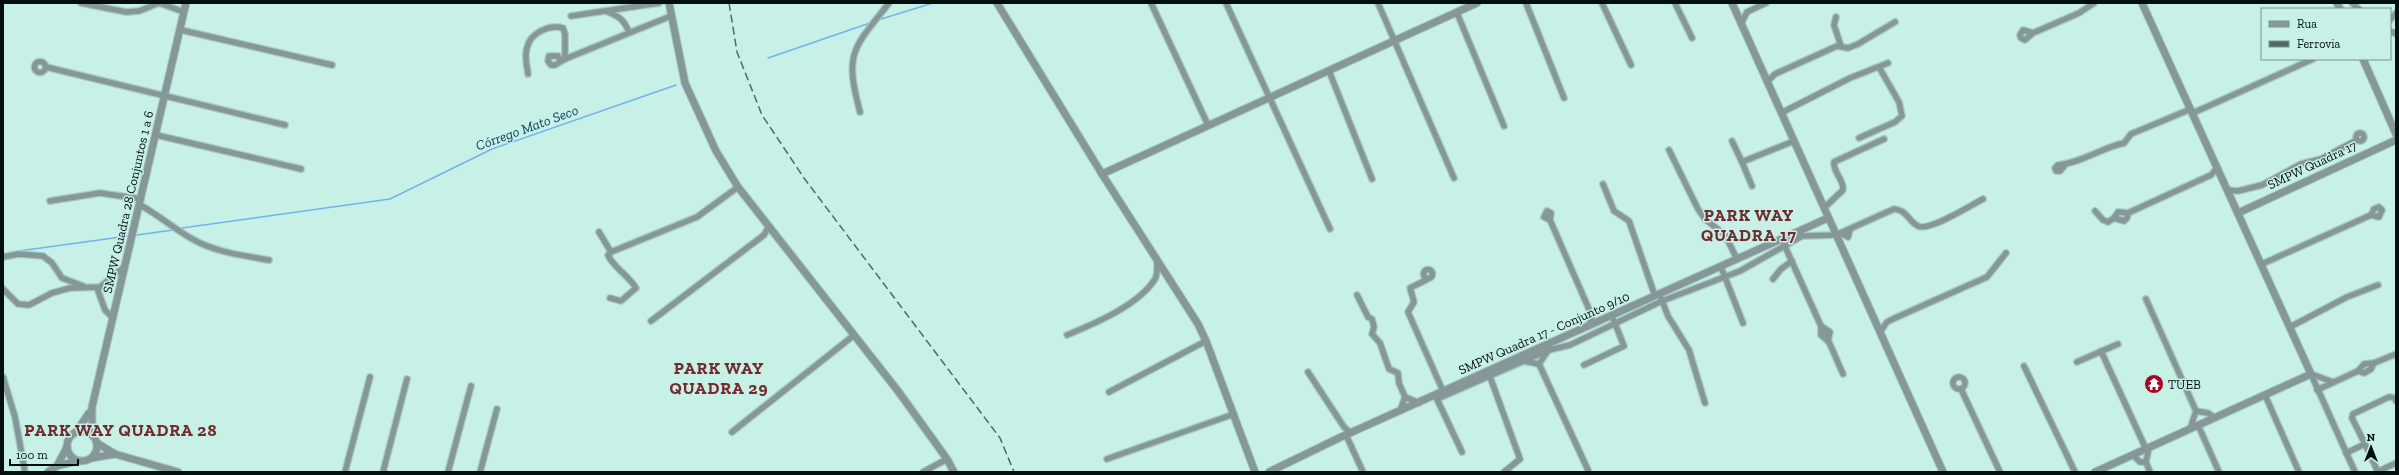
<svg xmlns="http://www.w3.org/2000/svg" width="2399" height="475" viewBox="0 0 2399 475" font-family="'Zilla Slab',serif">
<rect width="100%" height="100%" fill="#c7f0e7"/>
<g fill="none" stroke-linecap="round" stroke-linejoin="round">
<g stroke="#72b4ea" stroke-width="1.5">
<path d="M878 20 933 3"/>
<path d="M768 58 870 23"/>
<path d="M182 228 390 199 492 149 676 85"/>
<path d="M137 235 173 230"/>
<path d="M19 251 128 236"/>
<path d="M3 254 13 252"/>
</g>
<g stroke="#a8ccc4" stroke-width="8">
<g id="minor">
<path d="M81 3 126 12 139 11 159 3 184 12"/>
<path d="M1151 3 1208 125"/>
<path d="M1226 3 1330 229"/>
<path d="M1378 3 1454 178"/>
<path d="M1526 3 1564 98"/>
<path d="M1602 3 1631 65"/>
<path d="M1675 3 1692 38"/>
<path d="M2352 3 2359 9"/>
<path d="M608 12C620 17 624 20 629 32"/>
<path d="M1457 13 1504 126"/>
<path d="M571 16 659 3"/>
<path d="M1836 17 1834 25 1841 46"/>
<path d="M2390 20 2396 13"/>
<path d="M1741 24 1747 12 1766 3"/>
<path d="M181 30 332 65"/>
<path d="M2390 31 2396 34"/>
<path d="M2033 33 2025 40 2021 38 2020 35 2023 30 2033 33 2079 13 2094 3"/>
<path d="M561 61 558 56H549L548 61 551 65H555L565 59 671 16"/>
<circle cx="40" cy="67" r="5.5"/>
<path d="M46 67 285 125"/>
<path d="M1329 71 1372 179"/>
<path d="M528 74C527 65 524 56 527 48 530 33 549 24 563 28L565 34V59"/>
<path d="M1767 82 1775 74 1837 46 1848 48 1858 44 1895 22"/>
<path d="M860 112C844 52 853 49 889 3"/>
<path d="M1781 113 1850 78 1888 63"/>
<path d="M2193 113 2313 59"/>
<circle cx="2360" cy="137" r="4"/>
<path d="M156 135 301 169"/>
<path d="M1859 138 1895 122 1902 116 1899 102 1879 67"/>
<path d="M1732 141 1742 162"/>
<path d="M1669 150 1698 209 1705 219 1725 235 1737 259"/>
<path d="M2065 165 2060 171H2056L2055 168 2058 165C2081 163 2101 148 2124 143L2131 134 2191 109"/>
<path d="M1603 184 1614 211 1629 221 1655 296"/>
<path d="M1752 186 1742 162 1794 141"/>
<path d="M2227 190 2238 191 2262 185 2301 164 2321 159 2357 140"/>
<path d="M50 201 100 193 141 199"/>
<path d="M140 205C161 216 178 233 200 243 221 253 247 256 269 260"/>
<path d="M1824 208 1843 190C1844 179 1833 173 1834 162L1884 139"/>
<path d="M1547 211 1551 213 1550 220 1544 217Z"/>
<path d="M2095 211 2103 220 2108 222 2114 218 2118 212 2128 213 2211 175 2217 168"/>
<path d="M2114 218 2124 221 2127 218 2128 213"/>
<path d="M1550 220 1592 316 1589 326"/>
<path d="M599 232 611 252 697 217 738 187"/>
<path d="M1841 233 1848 237 1850 229"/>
<path d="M1783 242 1821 326V335L1828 341"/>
<path d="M3 257 18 254 43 256 52 263 62 278 83 286"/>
<path d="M2262 264 2371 215 2374 209 2379 207 2382 210 2379 217 2371 215"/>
<path d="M1721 267 1743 323"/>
<circle cx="1428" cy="274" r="4.5"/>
<path d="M1773 279 1781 269 1792 261"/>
<path d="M1426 280 1410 288 1414 302 1408 312 1443 391"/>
<path d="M97 288 105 310 113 318"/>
<path d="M3 289 18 304 29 305 52 293 70 288 100 287 125 266"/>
<path d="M1357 295 1368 317 1372 319 1374 327 1372 334 1380 343 1389 369 1398 373 1399 383 1405 397 1400 411"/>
<path d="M610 298 621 301 636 288C629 276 612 266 608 255L611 252"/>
<path d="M1661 298 1668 316 1689 350 1705 403"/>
<path d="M2146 299 2196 411 2190 429"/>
<path d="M651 321 764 235 769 226"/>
<path d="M2290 327 2347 297 2378 285"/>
<path d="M1880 332 1887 322 1895 318 1987 277 2006 253"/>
<path d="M1067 335C1094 324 1139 305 1155 279 1158 274 1157 267 1157 261"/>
<path d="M1828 341 1830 332 1821 326 1828 341 1829 342 1843 374"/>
<path d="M2101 351 2146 449"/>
<path d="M1523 361 1539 364"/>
<path d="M2077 362 2118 344"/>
<path d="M1539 364 1588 470"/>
<path d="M1539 364 1549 349"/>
<path d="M1584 365 1624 346 1612 316"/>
<path d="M2024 366 2075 472"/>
<path d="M2358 371 2364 373 2371 369 2374 363"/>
<path d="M1308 372 1344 427 1351 433"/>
<path d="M1489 374 1520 459 1504 472"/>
<path d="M2311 374 2355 472"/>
<path d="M2311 374 2333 382"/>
<circle cx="1959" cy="383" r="6"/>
<path d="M3 377 15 417 25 472"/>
<path d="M1961 389 2000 472"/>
<path d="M2317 390 2358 371 2364 364 2374 363 2396 354"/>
<path d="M1109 392 1206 341"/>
<path d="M2265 395 2299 472"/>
<path d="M1405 397 1419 403"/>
<path d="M1436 397 1462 452"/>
<path d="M1437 399 1549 350 1570 345 1662 301 1740 271 1802 236 1836 235 1894 209C1907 210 1908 221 1918 226 1929 232 1971 205 1983 199"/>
<path d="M2196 411 2208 413 2215 418"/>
<path d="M2198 425 2219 472"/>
<path d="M732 432 853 336"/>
<path d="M1346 435 1363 472"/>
<path d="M2365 444 2378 472"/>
<path d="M2149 447 2146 462 2150 472"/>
<path d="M2346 453 2365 444 2352 418 2353 414 2389 397 2395 398 2396 401"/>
<path d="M2133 455 2140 462H2146"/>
<path d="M1107 459 1234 414"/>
<path d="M345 472 370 377"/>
<path d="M383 472 407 379"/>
<path d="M448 472 471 386"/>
<path d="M480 472 497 409"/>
<path d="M923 472 947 459"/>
<path d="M2377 472 2396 463"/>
</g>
</g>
<g stroke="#a8ccc4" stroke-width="9">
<g id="tertiary">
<path d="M669 3 685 83 716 151 738 187 898 391 947 459 954 472"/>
<path d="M997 3 1102 174 1198 324 1206 341 1255 472"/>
<path d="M1732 3 1943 472"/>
<path d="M2337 3 2340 9"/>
<path d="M2363 59 2396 134"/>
<path d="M1102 174 1477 3"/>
<path d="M2238 213 2396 140"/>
<circle cx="82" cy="446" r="15"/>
<path d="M76 432 89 413"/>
<path d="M92 435V407L186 3"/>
<path d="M97 443 115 454 178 472"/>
<path d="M92 458 115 454"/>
<path d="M57 466 67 447"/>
<path d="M48 472 57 466 77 461"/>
<path d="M1269 472 1341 437 1828 218"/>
<path d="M2095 472 2311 374 2142 3"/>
</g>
</g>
<use href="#minor" stroke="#86979a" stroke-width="5.5"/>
<use href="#tertiary" stroke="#86979a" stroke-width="7"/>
<path stroke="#516864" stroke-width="1.5" stroke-dasharray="8 4" stroke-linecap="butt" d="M729 3 737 52 762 115 804 178 1000 438 1014 472"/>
</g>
<defs>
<g id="temple-disc" transform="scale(1)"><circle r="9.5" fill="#a40722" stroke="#c7f0e7"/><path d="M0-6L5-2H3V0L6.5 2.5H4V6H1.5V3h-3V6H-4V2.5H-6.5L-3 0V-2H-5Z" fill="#fff"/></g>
</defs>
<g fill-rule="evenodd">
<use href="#temple-disc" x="2154" y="384"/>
</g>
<g text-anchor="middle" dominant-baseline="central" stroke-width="3" stroke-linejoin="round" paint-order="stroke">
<g font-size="13" fill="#030f0d" stroke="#c7f0e7">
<text transform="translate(2312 165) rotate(-25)">SMPW Quadra 17</text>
<text transform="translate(128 202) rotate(-77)">SMPW Quadra 28 Conjuntos 1 a 6</text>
<text transform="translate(1544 333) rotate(-24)">SMPW Quadra 17 - Conjunto 9/10</text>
</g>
<g font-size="13" fill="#030f0d" stroke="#c7f0e7" text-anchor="start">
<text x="2168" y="384">TUEB</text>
</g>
<g font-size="14" font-style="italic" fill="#0d4063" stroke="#c7f0e7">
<text transform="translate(527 128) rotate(-20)">Córrego Mato Seco</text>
</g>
<g font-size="17" font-weight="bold" letter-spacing="1" fill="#732c2d" stroke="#c7f0e7">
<text x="1749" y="215">PARK WAY<tspan x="1749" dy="20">QUADRA 17</tspan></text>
<text x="719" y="368">PARK WAY<tspan x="719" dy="20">QUADRA 29</tspan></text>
<text x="121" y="430">PARK WAY QUADRA 28</text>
</g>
</g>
<rect width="2399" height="475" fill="none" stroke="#030f0d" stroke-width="8"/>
<rect x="2261" y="8" width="130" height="52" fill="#c7f0e7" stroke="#799690"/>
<rect x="2269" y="21" width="20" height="6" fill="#86979a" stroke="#799690"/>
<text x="2297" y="28" font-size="12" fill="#030f0d">Rua</text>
<rect x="2269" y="41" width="20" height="6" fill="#516864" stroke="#799690"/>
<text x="2297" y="48" font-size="12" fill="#030f0d">Ferrovia</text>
<g transform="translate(2371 447)" stroke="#c7f0e7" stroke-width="3" paint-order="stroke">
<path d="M0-3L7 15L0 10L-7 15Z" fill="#030f0d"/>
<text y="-6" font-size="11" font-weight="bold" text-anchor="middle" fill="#030f0d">N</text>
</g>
<path d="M10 459v6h68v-6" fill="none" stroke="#030f0d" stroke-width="2"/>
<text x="16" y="459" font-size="12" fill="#030f0d" stroke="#c7f0e7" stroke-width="3" paint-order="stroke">100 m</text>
</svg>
